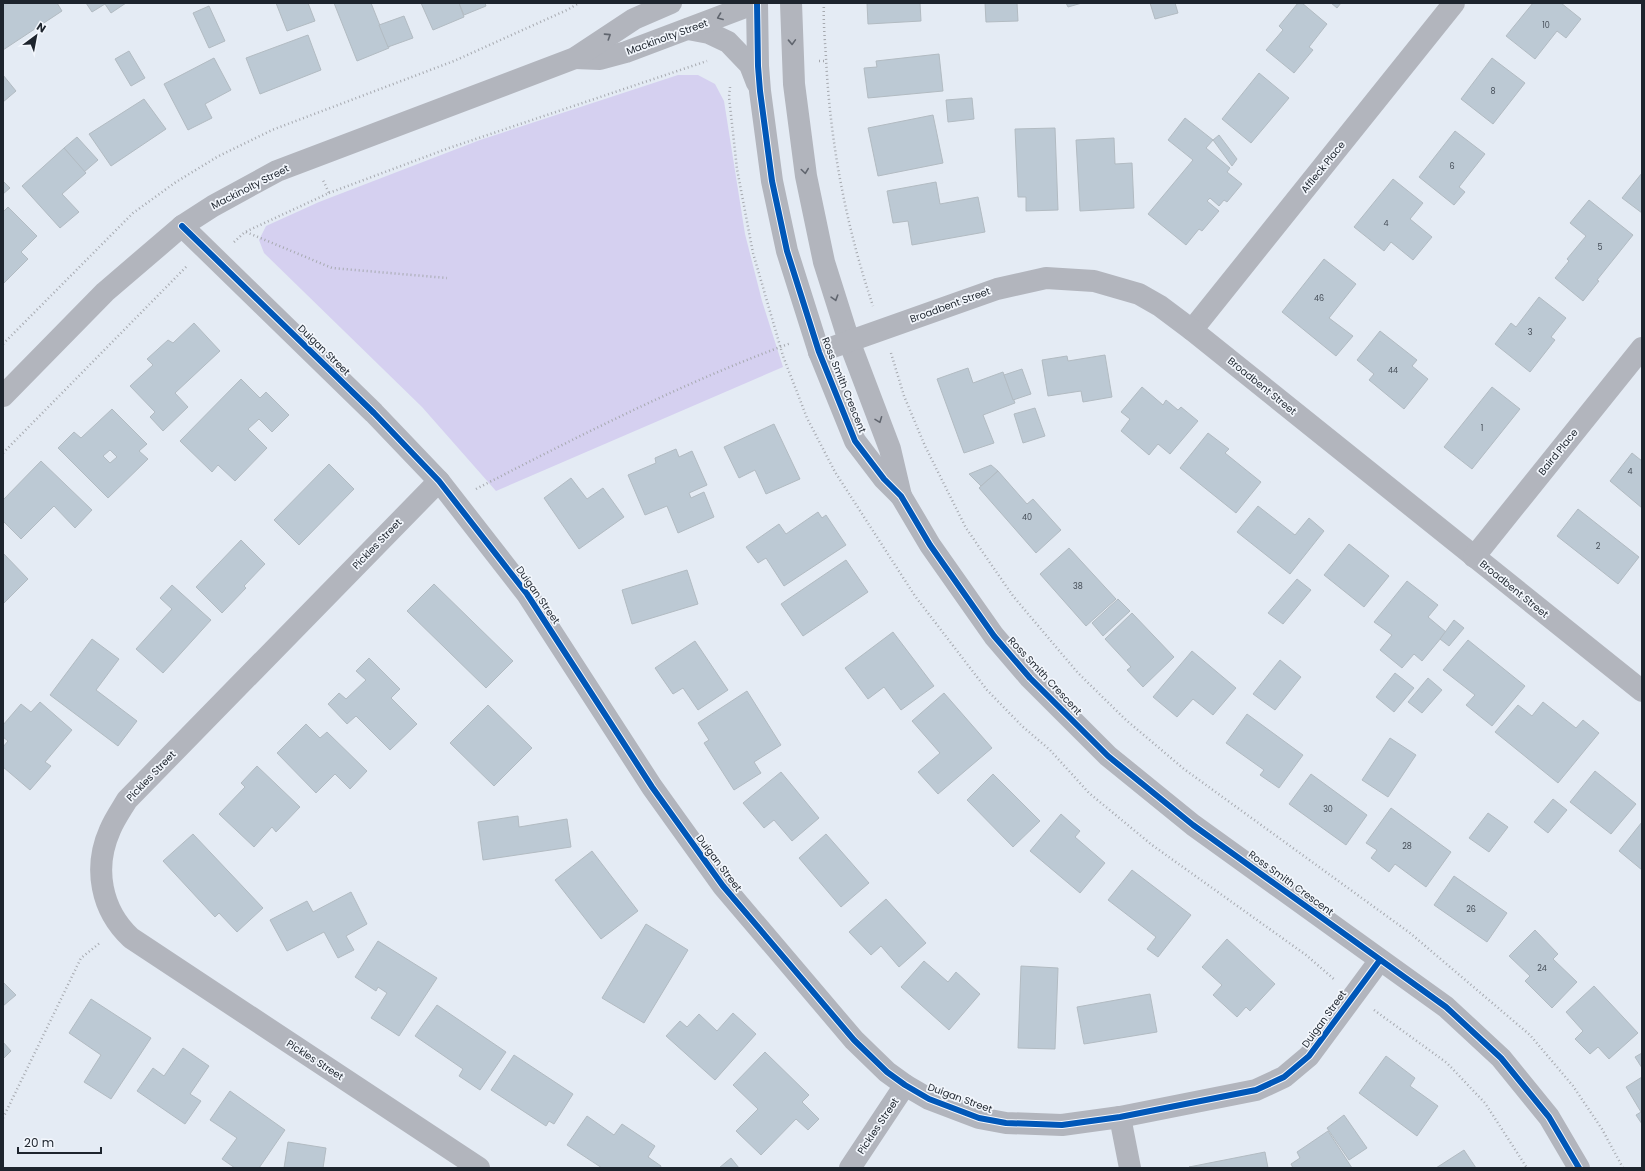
<svg xmlns="http://www.w3.org/2000/svg" width="1645" height="1171" viewBox="0 0 1645 1171" font-family="Poppins,sans-serif">
<rect width="100%" height="100%" fill="#e4ebf4"/>
<path fill="#d5d0f0" d="M678 75H698L715 84 724 101 745 234 762 301 783 367 496 491 422 407 264 253 259 240 266 226 319 202 480 140Z"/>
<g fill="#bcc9d4" stroke="#b2bbc2" fill-rule="evenodd">
<path d="M3 3H57L62 11 3 50Z"/>
<path d="M86 3H126L111 13 105 4 92 12Z"/>
<path d="M276 3H308L315 21 287 31Z"/>
<path d="M334 3H371L389 48 357 61Z"/>
<path d="M421 3H459L464 17 433 30Z"/>
<path d="M459 3H485L486 6 464 15Z"/>
<path d="M867 3H920L921 21 868 24Z"/>
<path d="M985 3H1017L1018 21 986 22Z"/>
<path d="M1066 3H1082L1068 7Z"/>
<path d="M1150 3H1175L1178 13 1155 19Z"/>
<path d="M1298 3H1302L1327 24 1309 47 1313 50 1294 73 1266 50 1283 30 1279 26Z"/>
<path d="M1331 3H1341L1337 8Z"/>
<path d="M1533 3H1561L1581 19 1566 38 1557 31 1535 59 1506 36Z"/>
<path d="M209 6 225 41 209 48 193 13Z"/>
<path d="M404 16 413 38 388 47 379 25Z"/>
<path d="M308 35 321 70 260 94 246 58Z"/>
<path d="M129 51 145 78 131 86 115 59Z"/>
<path d="M939 54 943 91 868 98 864 68 877 67 876 61Z"/>
<path d="M214 58 231 90 205 104 212 118 188 130 164 84Z"/>
<path d="M1492 58 1525 83 1493 124 1461 99Z"/>
<path d="M1259 73 1289 98 1251 143 1222 119Z"/>
<path d="M3 75 16 91 3 102Z"/>
<path d="M972 98 974 119 948 122 946 100Z"/>
<path d="M144 99 166 129 111 166 89 134Z"/>
<path d="M933 115 943 163 878 176 868 128Z"/>
<path d="M1185 118 1213 140 1206 148 1230 168 1227 172 1242 184 1227 202 1224 200 1219 206 1210 198 1207 201 1219 211 1202 231 1199 229 1186 245 1148 214 1193 160 1168 140Z"/>
<path d="M1055 128 1058 210 1026 211V197H1018L1015 129Z"/>
<path d="M1455 131 1485 154 1459 187 1465 192 1454 205 1419 177Z"/>
<path d="M1219 135 1237 159 1232 166 1213 140Z"/>
<path d="M77 137 98 160 84 172 64 148Z"/>
<path d="M1114 138 1115 164 1132 163 1134 208 1080 211 1076 140Z"/>
<path d="M64 148 86 173 62 194 79 212 60 228 22 186Z"/>
<path d="M1642 173V213L1622 198Z"/>
<path d="M1393 179 1423 203 1410 219 1432 237 1413 260 1391 242 1384 251 1354 227Z"/>
<path d="M3 181 10 188 3 194Z"/>
<path d="M936 182 940 204 978 197 985 232 912 245 908 221 893 223 887 191Z"/>
<path d="M1589 200 1633 235 1597 280 1599 281 1583 301 1555 278 1569 261 1567 259 1586 236 1570 223Z"/>
<path d="M8 207 37 236 21 252 28 259 3 284V212Z"/>
<path d="M1324 259 1356 284 1329 318 1353 336 1336 356 1282 312Z"/>
<path d="M1539 297 1566 318 1551 337 1555 340 1530 372 1495 344 1511 323 1516 327Z"/>
<path d="M194 323 220 351 175 393 188 407 163 431 150 417 155 412 130 386 153 365 147 359 168 340 173 343Z"/>
<path d="M1380 331 1417 360 1412 366 1428 379 1404 409 1369 380 1374 374 1357 360Z"/>
<path d="M1105 355 1112 397 1083 402 1081 391 1048 396 1042 360 1067 356 1068 361Z"/>
<path d="M968 368 973 383 1003 372 1015 403 983 415 994 443 964 453 937 379Z"/>
<path d="M1022 369 1031 394 1013 400 1004 375Z"/>
<path d="M241 379 260 398 266 392 289 415 272 432 259 419 248 429 267 448 235 481 218 465 212 472 180 441Z"/>
<path d="M1142 387 1163 405 1166 400 1178 410 1181 407 1198 421 1170 454 1158 444 1149 455 1121 431 1130 419 1121 412Z"/>
<path d="M1492 387 1520 409 1472 469 1444 447Z"/>
<path d="M1035 408 1045 436 1023 443 1014 414Z"/>
<path d="M112 409 147 444 139 451 148 459 108 498 58 448 74 432 81 438ZM110 450 117 457 110 463 103 456Z"/>
<path d="M774 424 800 479 766 494 755 470 739 478 724 447Z"/>
<path d="M1208 433 1229 449 1225 453 1261 482 1236 513 1180 468Z"/>
<path d="M676 449 679 457 692 451 707 485 689 493 691 498 704 492 714 517 678 533 667 506 645 515 628 475 656 463 655 458Z"/>
<path d="M1632 453 1642 461V508L1610 481Z"/>
<path d="M41 461 92 510 75 528 54 506 21 539 3 521V500Z"/>
<path d="M329 464 354 489 299 545 274 520Z"/>
<path d="M991 465 998 471 981 486 969 474Z"/>
<path d="M998 471 1027 504 1033 499 1061 530 1036 553 979 488Z"/>
<path d="M571 478 587 499 603 488 624 517 579 549 544 498Z"/>
<path d="M1258 506 1295 535 1309 518 1324 531 1290 574 1237 532Z"/>
<path d="M1578 509 1639 557 1618 584 1557 536Z"/>
<path d="M818 512 822 518 826 515 846 545 784 586 766 558 758 563 746 547 779 524 786 534Z"/>
<path d="M241 540 265 564 244 586 246 588 222 613 196 587Z"/>
<path d="M1349 544 1389 576 1364 607 1324 575Z"/>
<path d="M1069 548 1116 599 1086 626 1040 574Z"/>
<path d="M3 553 28 579 3 604Z"/>
<path d="M846 560 868 592 803 636 781 604Z"/>
<path d="M687 570 698 604 632 624 622 590Z"/>
<path d="M1297 579 1311 590 1283 624 1268 613Z"/>
<path d="M1407 581 1438 605 1428 617 1446 632 1422 661 1414 654 1402 668 1380 650 1392 635 1374 622Z"/>
<path d="M434 584 513 661 486 688 407 611Z"/>
<path d="M172 585 211 620 163 673 136 649 172 609 160 598Z"/>
<path d="M1118 599 1130 611 1103 636 1092 623Z"/>
<path d="M1132 613 1174 657 1143 687 1127 670 1131 667 1105 639Z"/>
<path d="M1454 620 1464 628 1449 646 1440 639Z"/>
<path d="M893 632 934 686 901 710 884 687 868 699 845 668Z"/>
<path d="M92 639 119 659 96 690 137 721 118 746 50 695Z"/>
<path d="M1468 640 1525 686 1492 726 1466 705 1475 695 1443 670Z"/>
<path d="M695 641 728 690 698 710 683 688 673 694 655 668Z"/>
<path d="M1192 651 1236 688 1213 715 1193 699 1177 717 1153 697Z"/>
<path d="M369 658 400 689 391 698 417 724 390 750 356 716 347 724 328 704 339 693 346 699 366 680 356 671Z"/>
<path d="M1280 660 1301 677 1275 710 1253 694Z"/>
<path d="M1395 673 1414 688 1394 712 1376 697Z"/>
<path d="M1428 678 1442 690 1422 713 1408 702Z"/>
<path d="M747 691 781 745 754 762 761 773 734 790 704 743 709 740 698 723Z"/>
<path d="M944 693 992 748 938 794 918 772 940 753 912 721Z"/>
<path d="M40 702 72 730 45 762 51 766 30 790 3 767V747L8 741 3 737V725L21 704 31 712Z"/>
<path d="M1543 702 1576 728 1583 720 1599 733 1558 783 1495 732 1518 705 1532 716Z"/>
<path d="M488 705 532 748 494 786 450 743Z"/>
<path d="M1247 714 1303 755 1279 788 1260 775 1264 770 1226 743Z"/>
<path d="M306 724 320 738 327 732 367 771 350 789 335 774 316 793 277 753Z"/>
<path d="M1390 738 1416 755 1388 797 1362 780Z"/>
<path d="M257 766 300 807 276 832 272 827 254 847 219 814 245 787 241 783Z"/>
<path d="M1595 771 1636 804 1611 834 1570 802Z"/>
<path d="M781 772 819 818 792 841 774 820 764 828 743 803Z"/>
<path d="M993 774 1040 821 1013 847 967 800Z"/>
<path d="M1311 774 1367 815 1346 845 1289 804Z"/>
<path d="M1553 799 1567 810 1548 833 1534 822Z"/>
<path d="M1391 808 1451 852 1426 887 1395 864 1389 872 1371 858 1377 850 1366 843Z"/>
<path d="M1488 813 1508 827 1489 852 1469 838Z"/>
<path d="M1061 814 1080 831 1075 837 1105 863 1080 893 1030 851Z"/>
<path d="M518 816 519 827 567 819 571 847 483 860 478 822Z"/>
<path d="M1642 822V870L1619 851Z"/>
<path d="M193 834 263 908 237 932 219 913 215 917 163 861Z"/>
<path d="M826 834 869 883 841 907 799 858Z"/>
<path d="M592 851 638 911 601 939 555 880Z"/>
<path d="M1132 870 1191 915 1158 957 1147 949 1156 937 1108 900Z"/>
<path d="M1454 876 1507 913 1487 942 1434 905Z"/>
<path d="M351 892 367 924 346 936 354 950 338 958 324 932 287 951 270 920 307 901 313 912Z"/>
<path d="M886 899 926 943 899 967 881 946 871 955 849 932Z"/>
<path d="M646 924 688 950 644 1023 602 998Z"/>
<path d="M1535 930 1558 954 1553 959 1577 982 1552 1008 1525 981 1530 976 1509 956Z"/>
<path d="M1227 939 1275 984 1250 1011 1246 1007 1237 1017 1213 995 1222 985 1202 967Z"/>
<path d="M378 941 437 978 399 1036 371 1018 387 993 378 987 376 991 355 977Z"/>
<path d="M924 961 948 982 956 972 980 994 949 1030 901 987Z"/>
<path d="M1021 966 1058 968 1055 1049 1018 1048Z"/>
<path d="M3 982 16 995 3 1006Z"/>
<path d="M1594 986 1638 1033 1609 1059 1598 1047 1590 1054 1575 1039 1583 1031 1566 1012Z"/>
<path d="M1150 994 1157 1032 1084 1044 1077 1007Z"/>
<path d="M91 999 151 1038 111 1099 84 1082 101 1055 69 1033Z"/>
<path d="M437 1005 506 1052 480 1090 459 1076 463 1069 415 1036Z"/>
<path d="M733 1013 756 1034 715 1080 666 1036 680 1021 687 1027 699 1014 717 1031Z"/>
<path d="M3 1042 11 1051 3 1059Z"/>
<path d="M183 1048 209 1066 190 1094 201 1101 185 1124 137 1091 153 1068 164 1076Z"/>
<path d="M765 1052 809 1095 802 1102 819 1119 808 1130 796 1119 761 1155 736 1131 758 1109 733 1085Z"/>
<path d="M1642 1053V1068L1635 1057Z"/>
<path d="M514 1055 573 1094 554 1124 549 1121 546 1126 491 1090Z"/>
<path d="M1386 1056 1415 1078 1410 1086 1438 1106 1417 1136 1359 1093Z"/>
<path d="M1642 1077V1124L1636 1115 1641 1112 1626 1087Z"/>
<path d="M230 1091 285 1130 259 1168H235L222 1159 237 1138 210 1120Z"/>
<path d="M1344 1115 1367 1148 1349 1160 1327 1128Z"/>
<path d="M587 1116 614 1135 622 1124 655 1146 648 1157 661 1166 660 1168H602L567 1145Z"/>
<path d="M1328 1131 1352 1168H1293L1291 1164 1300 1158 1297 1152Z"/>
<path d="M288 1142 326 1148 323 1168H284Z"/>
<path d="M1464 1150 1476 1168H1436Z"/>
<path d="M1265 1152 1268 1168 1189 1167Z"/>
<path d="M731 1158 739 1168H719Z"/>
</g>
<g fill="none" stroke-linecap="round" stroke-linejoin="round">
<g stroke="#a6a9af" stroke-width="2.5" stroke-dasharray="1 3" stroke-linecap="butt">
<path d="M824 3C823 21 825 40 826 58 830 142 846 226 873 306"/>
<path d="M819 61H826"/>
<path d="M730 87 729 97 737 169 753 253 783 356 807 418 835 472 915 596 987 690 1022 726 1050 750 1089 793 1152 845 1306 955 1335 980"/>
<path d="M329 193 449 148 707 61"/>
<path d="M246 232 332 268 447 278"/>
<path d="M234 242 245 232 329 193 323 180"/>
<path d="M3 344 133 213 176 182 217 157 272 130 454 61 567 10 579 3"/>
<path d="M891 353 904 396 925 446 966 528 1013 596 1078 673 1126 720 1184 769 1410 933 1530 1035 1573 1086 1602 1129 1623 1168"/>
<path d="M3 453 187 266"/>
<path d="M476 489C579 436 682 383 791 343"/>
<path d="M1374 1010 1447 1063 1485 1103 1527 1168"/>
<path d="M3 1118 81 958 101 942"/>
</g>
<g stroke="#b2b5bd" stroke-width="22">
<path d="M757 3 758 66 760 91 772 181 787 251 819 352 855 441 884 479 901 496 930 545 994 636 1030 678 1108 756 1193 825 1446 1007 1501 1058 1549 1117 1579 1168"/>
<path d="M791 3 794 84 806 176 824 262 849 341 890 449 901 496"/>
<path d="M688 29 709 33 728 42 750 65 757 83"/>
<path d="M575 58 600 59 626 52 756 3"/>
<path d="M182 226 374 413 439 481 527 594 652 787 723 886 854 1040 887 1072 905 1085 929 1099 979 1118 1006 1123 1062 1125 1120 1117 1256 1090 1284 1077 1309 1056 1380 960"/>
<path d="M1192 330 1454 3"/>
<path d="M819 352 997 289 1046 278 1094 281 1139 294 1160 306 1192 330 1642 691"/>
<path d="M3 396 105 292 182 226 213 206 277 171 575 58 634 19 671 3"/>
<path d="M439 481 127 800C121 810 114 820 110 830 93 868 101 910 131 938L479 1168"/>
<path d="M1474 557 1642 348"/>
<path d="M1120 1117 1130 1168"/>
<path d="M850 1168 905 1085"/>
</g>
<g stroke="#f2f6fc" stroke-width="8">
<g id="cycleway">
<path d="M757 3 758 66 760 91 772 181 787 251 819 352 855 441 884 479 901 496 930 545 994 636 1030 678 1108 756 1193 825 1446 1007 1501 1058 1549 1117 1579 1168"/>
<path d="M182 226 374 413 439 481 527 594 652 787 723 886 854 1040 887 1072 905 1085 929 1099 979 1118 1006 1123 1062 1125 1120 1117 1256 1090 1284 1077 1309 1056 1380 960"/>
</g>
</g>
<use href="#cycleway" stroke="#0057b8" stroke-width="6"/>
</g>
<defs><path id="oneway-chevron" d="M-2-3.5L2.5 0L-2 3.5" fill="none" stroke-width="1.6" stroke-linecap="round" stroke-linejoin="round"/></defs>
<g stroke="#60656e">
<use href="#oneway-chevron" transform="translate(720 17) rotate(159)"/>
<use href="#oneway-chevron" transform="translate(608 36) rotate(-33)"/>
<use href="#oneway-chevron" transform="translate(792 42) rotate(88)"/>
<use href="#oneway-chevron" transform="translate(805 171) rotate(82)"/>
<use href="#oneway-chevron" transform="translate(835 298) rotate(73)"/>
<use href="#oneway-chevron" transform="translate(879 420) rotate(69)"/>
</g>
<g text-anchor="middle" dominant-baseline="central" stroke-width="3.5" stroke-linejoin="round" paint-order="stroke">
<g font-size="8" fill="#454d57">
<text x="1546" y="25">10</text>
<text x="1493" y="91">8</text>
<text x="1452" y="166">6</text>
<text x="1386" y="223">4</text>
<text x="1600" y="247">5</text>
<text x="1319" y="298">46</text>
<text x="1530" y="332">3</text>
<text x="1393" y="370">44</text>
<text x="1482" y="428">1</text>
<text x="1630" y="471">4</text>
<text x="1027" y="517">40</text>
<text x="1598" y="546">2</text>
<text x="1078" y="586">38</text>
<text x="1328" y="809">30</text>
<text x="1407" y="846">28</text>
<text x="1471" y="909">26</text>
<text x="1542" y="968">24</text>
</g>
<g font-size="10" fill="#1d242d" stroke="#f2f6fc">
<text transform="translate(667 37) rotate(-20)">Mackinolty Street</text>
<text transform="translate(1323 167) rotate(-51)">Affleck Place</text>
<text transform="translate(250 187) rotate(-27)">Mackinolty Street</text>
<text transform="translate(950 305) rotate(-20)">Broadbent Street</text>
<text transform="translate(324 350) rotate(44)">Duigan Street</text>
<text transform="translate(844 385) rotate(68)">Ross Smith Crescent</text>
<text transform="translate(1262 386) rotate(39)">Broadbent Street</text>
<text transform="translate(1558 452) rotate(-51)">Baird Place</text>
<text transform="translate(377 544) rotate(-46)">Pickles Street</text>
<text transform="translate(1514 589) rotate(39)">Broadbent Street</text>
<text transform="translate(538 595) rotate(55)">Duigan Street</text>
<text transform="translate(1045 676) rotate(47)">Ross Smith Crescent</text>
<text transform="translate(151 776) rotate(-46)">Pickles Street</text>
<text transform="translate(719 863) rotate(53)">Duigan Street</text>
<text transform="translate(1291 883) rotate(36)">Ross Smith Crescent</text>
<text transform="translate(1324 1019) rotate(-54)">Duigan Street</text>
<text transform="translate(315 1060) rotate(33)">Pickles Street</text>
<text transform="translate(960 1098) rotate(20)">Duigan Street</text>
<text transform="translate(878 1126) rotate(-56)">Pickles Street</text>
</g>
</g>
<rect width="1645" height="1171" fill="none" stroke="#1d242d" stroke-width="8"/>
<g transform="translate(36 36) rotate(32)" stroke="#f2f6fc" stroke-width="3" paint-order="stroke">
<path d="M0-3L7 15L0 10L-7 15Z" fill="#1d242d"/>
<text y="-6" font-size="11" font-weight="bold" text-anchor="middle" fill="#1d242d">N</text>
</g>
<path d="M18 1147v6h83v-6" fill="none" stroke="#1d242d" stroke-width="2"/>
<text x="24" y="1147" font-size="12" fill="#1d242d" stroke="#f2f6fc" stroke-width="3" paint-order="stroke">20 m</text>
</svg>
